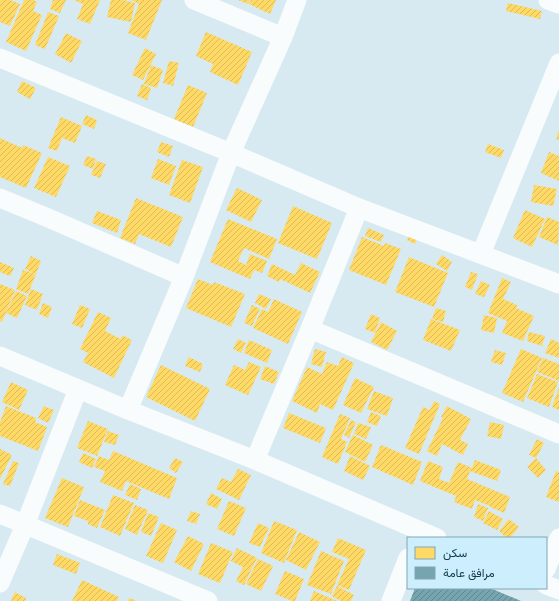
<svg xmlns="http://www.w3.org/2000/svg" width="559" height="601" viewBox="0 0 559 601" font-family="'Public Sans',Vazirmatn,sans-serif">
<defs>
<pattern id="homes-hatch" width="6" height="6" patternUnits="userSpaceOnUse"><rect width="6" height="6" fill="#ffd966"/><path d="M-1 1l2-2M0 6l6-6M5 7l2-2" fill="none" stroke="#dabb5a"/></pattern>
<pattern id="public-hatch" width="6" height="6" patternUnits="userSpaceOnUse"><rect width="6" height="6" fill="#76a5af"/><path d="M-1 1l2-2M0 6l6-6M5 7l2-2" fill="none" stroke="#5f8890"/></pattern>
</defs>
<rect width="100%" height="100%" fill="#d7eaf2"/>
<g fill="url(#homes-hatch)">
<path d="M0 0H10L20 4 10 26 0 22Z"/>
<path d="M24 0H33L37 2 33 11 42 15 26 51 6 42Z"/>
<path d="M53 0H66L60 13 50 9Z"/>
<path d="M74 0H100L90 24 77 19 83 4Z"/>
<path d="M111 0H123L135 3 131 22 107 17Z"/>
<path d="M131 0H162L146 40 128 33 139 4Z"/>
<path d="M238 0H250L248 4Z"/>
<path d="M251 0H276L270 14 249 4Z"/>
<path d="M508 3 542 11 540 19 506 11Z"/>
<path d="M48 12 59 16 45 49 35 45Z"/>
<path d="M206 32 252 52 238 85 210 72 213 64 196 56Z"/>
<path d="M66 33 82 41 71 63 55 54Z"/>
<path d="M145 48 156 54 143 80 132 75Z"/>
<path d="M169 61 179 63 173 86 163 83Z"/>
<path d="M151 65 163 70 157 88 144 84Z"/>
<path d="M22 81 36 88 30 99 17 92Z"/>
<path d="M142 84 151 88 147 100 137 96Z"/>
<path d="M188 85 207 93 193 127 174 119Z"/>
<path d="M86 115 97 120 94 129 82 124Z"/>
<path d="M61 117 82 126 75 143 62 138 57 151 48 148Z"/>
<path d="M559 130V140L556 139Z"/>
<path d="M0 138 22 148 23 145 42 153 26 188 0 177Z"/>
<path d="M161 142 173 146 169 157 157 152Z"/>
<path d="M488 144 504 150 501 158 485 152Z"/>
<path d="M549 152 559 156V181L541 173Z"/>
<path d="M87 156 96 159 93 169 83 165Z"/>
<path d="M48 157 70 166 56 197 34 188Z"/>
<path d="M158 159 176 166 169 185 151 178Z"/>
<path d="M182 160 203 167 190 203 169 195Z"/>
<path d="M97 161 106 164 100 178 91 175Z"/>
<path d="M534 185 557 189 553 206 531 202Z"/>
<path d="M237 188 262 200 251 222 226 210Z"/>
<path d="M136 198 183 217 171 247 139 234 135 244 120 238Z"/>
<path d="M293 206 332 223 317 259 278 243Z"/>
<path d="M525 210 545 219 532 247 513 238Z"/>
<path d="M97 211 121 220 117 233 92 223Z"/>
<path d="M547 217 559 222 558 245 539 237Z"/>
<path d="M228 219 277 239 269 259 244 248 238 261 246 265 250 254 267 261 262 273 254 270 250 279 210 262Z"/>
<path d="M413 225 421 228 415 244 407 240Z"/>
<path d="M368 228 384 235 381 242 365 236Z"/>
<path d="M362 237 384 246 385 243 401 249 386 285 349 270Z"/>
<path d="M442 255 452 262 447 271 436 264Z"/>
<path d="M31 256 41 261 36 274 25 269Z"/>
<path d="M409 257 448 273 434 307 395 292Z"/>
<path d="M0 262 14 268 10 276 0 272Z"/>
<path d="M301 263 320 272 310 293 280 279 279 282 267 276 272 264 295 275Z"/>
<path d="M23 270 36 274 28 294 16 289Z"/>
<path d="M471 272 478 274 472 290 465 287Z"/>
<path d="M502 278 511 282 503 299 517 305 516 308 534 316 523 341 502 333 507 321 488 313Z"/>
<path d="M198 279 213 285 214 282 245 294 231 327 186 308Z"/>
<path d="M481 281 490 285 484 297 475 294Z"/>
<path d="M0 284 15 290 2 322 0 321Z"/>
<path d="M31 289 43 294 37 310 25 305Z"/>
<path d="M16 291 27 296 17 318 6 313Z"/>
<path d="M259 294 271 299 266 309 255 303Z"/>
<path d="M274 299 302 312 288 344 253 328 262 309 268 312Z"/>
<path d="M43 303 52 307 48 318 39 314Z"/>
<path d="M80 305 90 309 82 328 72 324Z"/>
<path d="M252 305 260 309 252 326 244 323Z"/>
<path d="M436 308 446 311 443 322 432 319Z"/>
<path d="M98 312 111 318 105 331 121 339 122 335 132 340 114 378 83 362 88 353 80 349Z"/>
<path d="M371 314 380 318 375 333 365 329Z"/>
<path d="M484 315 497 318 494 333 481 330Z"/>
<path d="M431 319 460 330 451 351 423 340Z"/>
<path d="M381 322 397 331 387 350 371 342Z"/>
<path d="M529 332 545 336 542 346 527 341Z"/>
<path d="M238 339 246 343 241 353 233 349Z"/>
<path d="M551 339 559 343V358L545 353Z"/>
<path d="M249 340 272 350 267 363 244 353Z"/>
<path d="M315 349 326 352 322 367 311 364Z"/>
<path d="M521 349 542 358 523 402 502 393Z"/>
<path d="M495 350 506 353 502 365 491 362Z"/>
<path d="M189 357 203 364 200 372 185 366Z"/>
<path d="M342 357 354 363 333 410 320 404 317 413 292 401 307 367 322 374 327 362 338 366Z"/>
<path d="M543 358 559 364V381L537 372Z"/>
<path d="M249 362 261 367 248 395 225 385 234 365 245 370Z"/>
<path d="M161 365 210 389 195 421 146 397Z"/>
<path d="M265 366 279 372 274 384 260 379Z"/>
<path d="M537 374 558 382 549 407 527 398Z"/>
<path d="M355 378 374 387 361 413 343 405Z"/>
<path d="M11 382 28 390 19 410 2 402Z"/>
<path d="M559 387V410L552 407Z"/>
<path d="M374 391 393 398 387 416 367 409Z"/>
<path d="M434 401 440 404 419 454 405 448 423 407 430 410Z"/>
<path d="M6 406 36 418 35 422 47 427 38 451 0 436V422Z"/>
<path d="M44 406 54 410 48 423 38 418Z"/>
<path d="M447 406 471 419 460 440 468 444 463 455 442 444 437 456 427 451 443 418 441 417Z"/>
<path d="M371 412 381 416 377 426 367 422Z"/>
<path d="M289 413 326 428 320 443 283 428Z"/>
<path d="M340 414 350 418 341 439 347 442 338 464 322 457Z"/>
<path d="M351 420 356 422 349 438 344 435Z"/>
<path d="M88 421 108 429 97 456 77 448Z"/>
<path d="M490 422 504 425 501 439 487 436Z"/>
<path d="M358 423 371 427 366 439 354 434Z"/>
<path d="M108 431 119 435 115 445 104 442Z"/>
<path d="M353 435 373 445 365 462 345 452Z"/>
<path d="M537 439 544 443 536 458 529 455Z"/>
<path d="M381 445 422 462 413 485 372 467Z"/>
<path d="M0 449 12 455 0 479Z"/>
<path d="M113 451 177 478 169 499 126 481 122 491 100 482 105 471 94 467 99 456 109 460Z"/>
<path d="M83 453 96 459 92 468 79 462Z"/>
<path d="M350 456 370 466 363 480 344 471Z"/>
<path d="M175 458 183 462 176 473 169 468Z"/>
<path d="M536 458 546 470 538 478 527 467Z"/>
<path d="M475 460 501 470 497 481 470 471 467 479 510 497 504 513 490 507V506L475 500 472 509 454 502 456 496 420 481 428 461 443 467 439 479 449 483 458 462 472 468Z"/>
<path d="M13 461 19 463 10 486 3 484Z"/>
<path d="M238 469 251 475 239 500 216 489 222 478 231 482Z"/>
<path d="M556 471 559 472V502L546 497Z"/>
<path d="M62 478 84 487 68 527 45 518Z"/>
<path d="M130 484 141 489 137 500 125 495Z"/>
<path d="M211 493 222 499 217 509 206 504Z"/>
<path d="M113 495 134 503 120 536 100 527Z"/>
<path d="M80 500 105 510 97 528 88 524V521L74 516Z"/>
<path d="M229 501 246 508 234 536 217 529Z"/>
<path d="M478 504 488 508 483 521 474 517Z"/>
<path d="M135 505 148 510 137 535 125 529Z"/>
<path d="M191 511 200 514 196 524 187 521Z"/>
<path d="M489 511 503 519 497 530 483 523Z"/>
<path d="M148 513 159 517 151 536 141 532Z"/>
<path d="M509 519 519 527 510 538H507L499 531Z"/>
<path d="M274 521 297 530 284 563 261 553Z"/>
<path d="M161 523 177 530 163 563 146 556Z"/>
<path d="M258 523 269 528 260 547 249 543Z"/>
<path d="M299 532 320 542 306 570 286 560Z"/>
<path d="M188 536 204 544 191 571 174 562Z"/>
<path d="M338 538 366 550 349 590 337 585 349 559 332 552Z"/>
<path d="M211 543 233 552 220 583 198 574Z"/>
<path d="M237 548 257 558 244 585 236 581 243 567 231 561Z"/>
<path d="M321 551 344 561 331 594 307 585Z"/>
<path d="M57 554 80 563 76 574 53 565Z"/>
<path d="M258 559 273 566 261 591 246 584Z"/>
<path d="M285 571 304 579 295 601H292L275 594Z"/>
<path d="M82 580 119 597 117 601H72Z"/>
<path d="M337 586 354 595 351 601H341L332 596Z"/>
<path d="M314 591 337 601H310Z"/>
<path d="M15 592 26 598 25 601H11Z"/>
<path d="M129 598 137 601H128Z"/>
</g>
<path fill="url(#public-hatch)" d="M415 588H490L521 601H410Z"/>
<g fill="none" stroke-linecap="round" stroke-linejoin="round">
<g stroke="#f9fcfd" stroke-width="19">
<path d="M194 0 283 37"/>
<path d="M548 0 559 4"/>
<path d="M0 58 231 153 359 208 559 284"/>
<path d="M0 198 46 217 184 277"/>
<path d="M481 254 559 63"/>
<path d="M310 329 559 434"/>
<path d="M0 356 128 410 255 460 437 538"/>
<path d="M128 410 184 277 231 153 283 37 297 0"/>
<path d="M255 460 310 329 359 208"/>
<path d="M0 514 208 601"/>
<path d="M546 569 559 538"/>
<path d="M0 583 25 525 78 389"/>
<path d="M546 585 559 590"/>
<path d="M391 601 408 558"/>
</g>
</g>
<rect x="407" y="537" width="140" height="52" fill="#cceefd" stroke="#82a6b5"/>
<rect x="415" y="547" width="20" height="12" fill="#ffd966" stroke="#82a6b5"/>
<text x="443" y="557" font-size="12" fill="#123b4a">سكن</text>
<rect x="415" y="567" width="20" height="12" fill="#76a5af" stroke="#82a6b5"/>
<text x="443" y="577" font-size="12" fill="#123b4a">مرافق عامة</text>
</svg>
